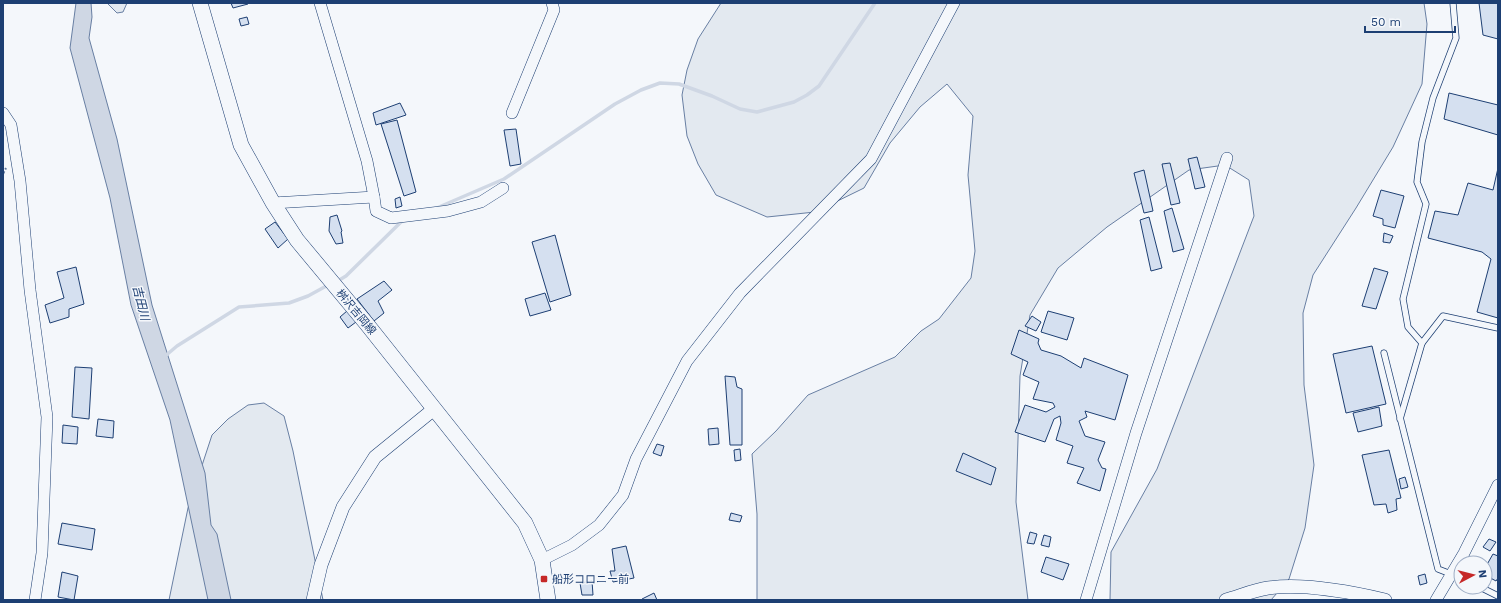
<svg xmlns="http://www.w3.org/2000/svg" width="1501" height="603" viewBox="0 0 1501 603" font-family="'Work Sans','Noto Sans JP',sans-serif">
<rect width="100%" height="100%" fill="#f4f7fb"/>
<g fill="#e3e9f0" stroke="#687fa3">
<path d="M107 3H127L123 12 117 13Z"/>
<path d="M721 3H1424L1427 24 1422 84 1393 147 1356 208 1313 275 1303 313 1304 385 1314 465 1305 528 1289 579 1271 600H1110L1111 552 1157 469 1254 216 1249 180 1225 165 1189 170 1107 227 1058 268 1030 315 1020 376 1016 502 1028 600H757V514L752 454 776 431 808 395 895 357 921 331 939 319 971 278 975 251 968 175 973 116 947 84 920 107 890 143 864 188 815 212 767 217 716 195 698 164 687 136 682 95 687 70 698 39Z"/>
<path d="M264 403 284 416 293 451 323 600H169L188 508 212 435 228 419 248 405Z"/>
</g>
<path fill="#cfd7e4" stroke="#687fa3" d="M76 3H91L92 17 89 38 117 139 152 305 205 473 211 525 217 534 231 600H208L170 420 131 305 110 198 70 48Z"/>
<g fill="none" stroke-linecap="round" stroke-linejoin="round">
<g stroke="#cfd7e4" stroke-width="3.5">
<path d="M439 207 504 179 615 104 641 90 660 83 679 84 712 96 740 109 757 112 794 102 807 95 819 86 875 3"/>
<path d="M336 282 346 276 403 220"/>
<path d="M164 357 177 346 239 307 289 303 308 296 330 284"/>
</g>
</g>
<g fill="#d5e0f0" stroke="#1d3f73">
<path d="M231 3H248V4L233 8Z"/>
<path d="M1479 3H1498V39L1483 35Z"/>
<path d="M247 17 249 24 241 26 239 19Z"/>
<path d="M1449 93 1498 105V135L1444 119Z"/>
<path d="M400 103 406 115 376 125 373 113Z"/>
<path d="M397 120 416 192 404 196 381 124Z"/>
<path d="M516 129 521 164 510 166 504 130Z"/>
<path d="M1197 157 1205 187 1195 189 1188 159Z"/>
<path d="M1170 163 1180 203 1171 205 1162 164Z"/>
<path d="M1498 168V318L1477 312 1491 259 1482 252 1428 238 1435 211 1458 215 1468 183 1493 190Z"/>
<path d="M1144 170 1153 211 1144 213 1134 173Z"/>
<path d="M1381 190 1404 196 1395 228 1383 225V219L1373 216Z"/>
<path d="M400 197 402 206 396 208 395 199Z"/>
<path d="M1172 208 1184 249 1173 252 1164 211Z"/>
<path d="M337 215 342 231 341 232 343 243 336 244 329 231 330 217Z"/>
<path d="M1149 217 1162 268 1151 271 1140 220Z"/>
<path d="M275 222 288 239 278 248 265 229Z"/>
<path d="M1384 233 1393 236 1390 243 1383 242Z"/>
<path d="M555 235 571 295 550 302 532 242Z"/>
<path d="M76 267 84 304 69 309V317L50 323 45 305 64 298 57 272Z"/>
<path d="M1374 268 1388 272 1376 309 1362 306Z"/>
<path d="M384 281 392 290 378 301 384 313 374 321 357 299Z"/>
<path d="M545 293 551 310 530 316 525 299Z"/>
<path d="M347 311 356 322 348 328 340 317Z"/>
<path d="M1048 311 1074 318 1067 340 1041 332Z"/>
<path d="M1032 316 1041 322 1036 331 1025 326Z"/>
<path d="M1019 330 1039 339 1038 343 1041 350 1061 356 1081 368 1084 358 1128 375 1115 420 1085 411 1087 417 1079 421 1085 436 1105 442 1098 460 1102 468 1106 469 1100 491 1077 483 1084 468 1067 463 1073 446 1056 440 1061 423 1060 416 1054 419 1045 442 1015 432 1025 405 1046 412 1055 407 1053 403 1033 399 1039 382 1023 375 1028 362 1011 354Z"/>
<path d="M1372 346 1386 404 1346 413 1333 354Z"/>
<path d="M75 367 92 368 89 419 72 417Z"/>
<path d="M725 376 735 377 737 387 742 389V445H730Z"/>
<path d="M1379 407 1382 426 1358 432 1353 413Z"/>
<path d="M98 419 114 421 113 438 96 436Z"/>
<path d="M63 425 78 427 77 444 62 443Z"/>
<path d="M718 428 719 444 709 445 708 429Z"/>
<path d="M657 444 664 446 661 456 653 453Z"/>
<path d="M740 449 741 460 735 461 734 450Z"/>
<path d="M1389 450 1401 498 1396 499 1397 510 1388 513 1386 504 1374 505 1362 455Z"/>
<path d="M963 453 996 468 991 485 956 471Z"/>
<path d="M1405 477 1408 487 1401 489 1399 479Z"/>
<path d="M731 513 742 516 740 522 729 520Z"/>
<path d="M62 523 95 529 92 550 58 544Z"/>
<path d="M1030 532 1037 534 1034 544 1027 543Z"/>
<path d="M1044 535 1051 537 1049 547 1041 545Z"/>
<path d="M1489 539 1496 542 1490 551 1483 547Z"/>
<path d="M626 546 634 578 613 582 610 571H615L612 549Z"/>
<path d="M1493 554 1498 556V578L1496 581 1485 575V568Z"/>
<path d="M1046 557 1069 564 1063 580 1041 572Z"/>
<path d="M62 572 78 576 74 600 58 597Z"/>
<path d="M1425 574 1427 583 1420 585 1418 576Z"/>
<path d="M592 581 593 595H582L580 583Z"/>
<path d="M654 593 657 600H642V599Z"/>
</g>
<g fill="none" stroke-linecap="round" stroke-linejoin="round">
<g stroke="#1d3f73" stroke-width="7">
<g id="service">
<path d="M1422 343 1443 316 1498 328"/>
<path d="M1384 353 1438 569 1461 578"/>
<path d="M1400 419 1422 343 1408 327 1403 299 1426 204 1417 182 1422 142 1433 98 1456 38 1453 3"/>
<path d="M1480 587 1498 596"/>
</g>
</g>
<g stroke="#1d3f73" stroke-width="12">
<g id="minor">
<path d="M3 113 11 125 20 181 30 290 47 417 42 553 35 600"/>
<path d="M512 113 554 10 552 3"/>
<path d="M374 197 376 211 391 218 448 211 481 202 503 188"/>
<path d="M273 203 374 197 367 161 320 3"/>
<path d="M542 560 572 545 599 525 623 495 636 459 687 361 740 293 871 159 954 3"/>
<path d="M1086 600 1136 433 1227 158"/>
<path d="M1436 600 1464 553 1498 485"/>
</g>
</g>
<g stroke="#1d3f73" stroke-width="14">
<g id="tertiary">
<path d="M313 600 321 565 343 507 375 457 434 409"/>
<path d="M1226 600C1240 596 1254 590 1268 588 1302 583 1351 592 1385 600"/>
</g>
</g>
<g stroke="#1d3f73" stroke-width="16">
<path id="secondary" d="M200 3 241 145 273 203 297 240 366 323 525 523 542 560 548 600"/>
</g>
<path stroke="#5e769c" stroke-width="2" stroke-dasharray="3 2" stroke-linecap="butt" d="M3 174 6 168"/>
<use href="#service" stroke="#f4f7fb" stroke-width="5.5"/>
<use href="#minor" stroke="#f4f7fb" stroke-width="11"/>
<use href="#tertiary" stroke="#f4f7fb" stroke-width="13"/>
<use href="#secondary" stroke="#f4f7fb" stroke-width="15"/>
</g>
<rect fill="#c62828" stroke="#f4f7fb" stroke-width="1.5" x="540" y="575" width="8" height="8" rx="2"/>
<g text-anchor="middle" dominant-baseline="central" stroke-width="3" stroke-linejoin="round" paint-order="stroke">
<g font-size="11" fill="#1d3f73" stroke="#f4f7fb">
<text transform="translate(356 312) rotate(50)">桝沢吉岡線</text>
</g>
<g font-size="11" fill="#1d3f73" stroke="#f4f7fb" text-anchor="start">
<text x="552" y="579">船形コロニー前</text>
</g>
<g font-size="12" font-style="italic" fill="#1d3f73" stroke="#f4f7fb">
<text transform="translate(141 303) rotate(76)">吉田川</text>
</g>
</g>
<rect width="1501" height="603" fill="none" stroke="#1d3f73" stroke-width="8"/>
<g transform="translate(1473 575) rotate(83)"><circle r="19" fill="#f4f7fb" stroke="#9eadc5"/>
<path d="M0-3L7 15L0 10L-7 15Z" fill="#c62828"/>
<text y="-6" font-size="11" font-weight="bold" text-anchor="middle" fill="#1d3f73">N</text>
</g>
<path d="M1365 26v6h90v-6" fill="none" stroke="#1d3f73" stroke-width="2"/>
<text x="1371" y="26" font-size="12" fill="#1d3f73" stroke="#f4f7fb" stroke-width="3" paint-order="stroke">50 m</text>
</svg>
